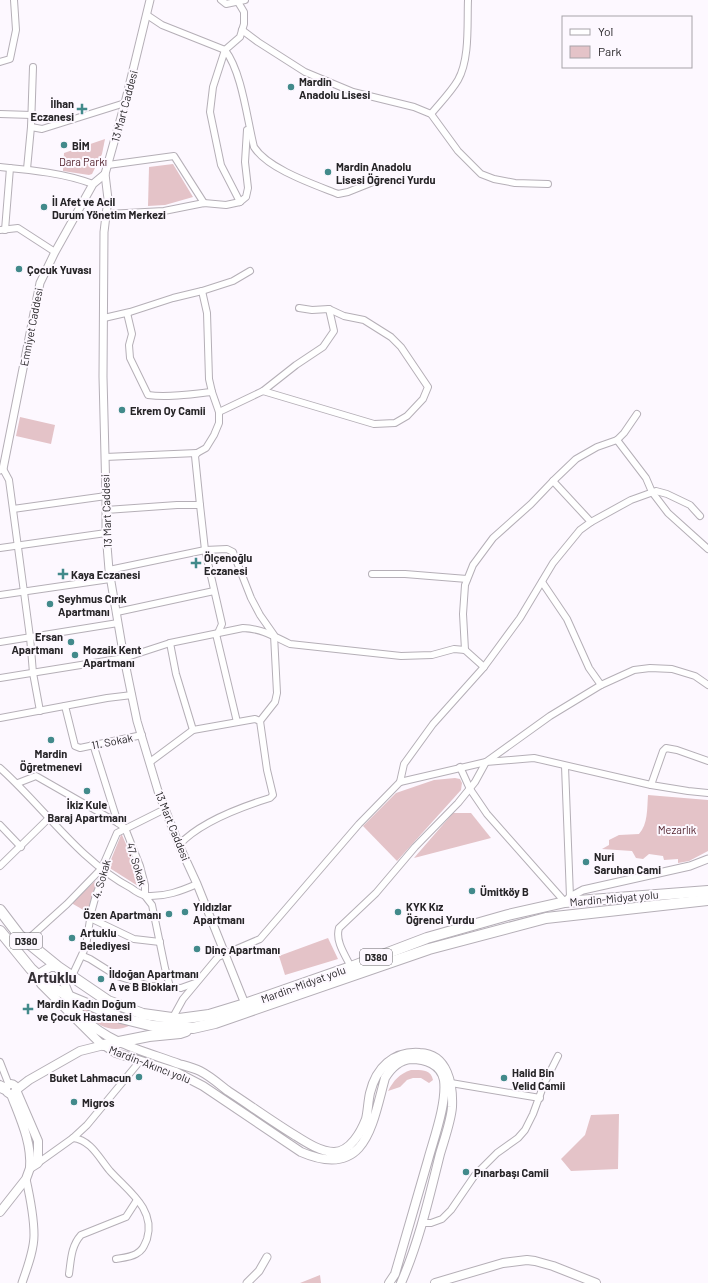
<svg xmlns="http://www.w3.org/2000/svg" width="708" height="1283" viewBox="0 0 708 1283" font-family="Barlow,sans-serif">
<rect width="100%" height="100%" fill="#fdf8ff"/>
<g fill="#e4c3c8">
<path d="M105 139 102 154 92 174 89 175 63 171 64 153Z"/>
<path d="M173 164 193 197 165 205 148 206 149 167Z"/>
<path d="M20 417 55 425 51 444 16 436Z"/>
<path d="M455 778 460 779 462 783 461 790 397 861 363 826 396 793 434 780Z"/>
<path d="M648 795 708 800V851L689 861 678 863V859L664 860 663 856 649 854 643 859 636 858 632 851 602 849 609 845V840L619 835 639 834C648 824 647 809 648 795Z"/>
<path d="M453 813H471L491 838 414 858Z"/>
<path d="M121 835H122L142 881 138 886 108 867Z"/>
<path d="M95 881H97L89 910 87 912 73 904V902Z"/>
<path d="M328 938 338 959 285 975 279 956Z"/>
<path d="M80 1005C97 1014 113 1021 131 1025 110 1036 92 1023 80 1005Z"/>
<path d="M411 1070C421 1070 431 1069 433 1080L429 1083 421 1078H413L407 1080 400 1087 388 1091C394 1080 399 1074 411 1070Z"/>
<path d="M619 1114 618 1169 571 1171 561 1159 585 1135 591 1115Z"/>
<path d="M320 1275 321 1283H300Z"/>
</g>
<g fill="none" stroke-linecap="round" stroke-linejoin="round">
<g stroke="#b5afb7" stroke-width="8">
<g id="minor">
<path d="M221 0 226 4 245 0"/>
<path d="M238 2 244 12V24L240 37 225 50 213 87 210 112 221 165 240 202"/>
<path d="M147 15 162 25 225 50C242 72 247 119 254 147 268 169 313 184 338 194L348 192 373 182"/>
<path d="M242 30 258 42 305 72 353 92 414 107 431 114 458 151 481 174 494 179 515 183 548 184"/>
<path d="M0 62 10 59 16 30 14 0"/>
<path d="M0 114 32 115"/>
<path d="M431 114C440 103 451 92 458 80 470 59 467 23 468 0"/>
<path d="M31 127 42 129 125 103"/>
<path d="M108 165 174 156 204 203"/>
<path d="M0 167C31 170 64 173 93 184"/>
<path d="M27 169 31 127 33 67"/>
<path d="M107 214 164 211 204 203 226 205 240 202 246 197 248 188 245 162 247 130"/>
<path d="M0 230 18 228 55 252"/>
<path d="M5 230 10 168"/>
<path d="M127 313 132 334 129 345 130 358 148 395C169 398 191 394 212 392"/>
<path d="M104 318 130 312 173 298 202 291 233 281 250 271"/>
<path d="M263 391 296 365 323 347 334 331 329 309"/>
<path d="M219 412 263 391 374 424 395 423 407 416 423 399 428 387 401 347 391 337 364 320 344 316 329 309 312 310 299 308"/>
<path d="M617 440 646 478 652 492 668 513 708 549"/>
<path d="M105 457 197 453"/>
<path d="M3 469 9 480 30 637 33 673 40 711"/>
<path d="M553 481 591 522"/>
<path d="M200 505 195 456 197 453 206 448 214 435 219 423V412L212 392 209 379 207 313 202 291"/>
<path d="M13 509 106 496"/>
<path d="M106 510 177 505H200L205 550 222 624 218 633"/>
<path d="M0 548 106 533"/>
<path d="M109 570 205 550 227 549 233 552 251 598 260 615 274 635 277 693 275 702 260 721"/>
<path d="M372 574H405L467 579"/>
<path d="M542 582 567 619 589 668 601 685"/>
<path d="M0 595 110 579"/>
<path d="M117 612 214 591"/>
<path d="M216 634 237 722"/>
<path d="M0 642 118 623"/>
<path d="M170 643 176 674 193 730"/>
<path d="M465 650 463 614 465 585 473 565 493 538 531 504 553 481 576 459 597 447 617 440 624 433 637 414"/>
<path d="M0 678 124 658 170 643 243 628C263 629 273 636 290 644L401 656 432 655 454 649 465 650 484 667"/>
<path d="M65 706 75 746 80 748 142 735"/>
<path d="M0 718 107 698 132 695"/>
<path d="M93 744 118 823 125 828 140 866 145 885V896L152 905 165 968 170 987"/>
<path d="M150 762 193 730 255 719 260 721 267 770 273 795 270 798C241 807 200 822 179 845"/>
<path d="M565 766 570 897"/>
<path d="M460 767 470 789 487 814 565 902"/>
<path d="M0 768C44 807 78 860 131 888 135 891 142 895 147 896 165 897 181 891 197 884"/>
<path d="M400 782 404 764 433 724 484 667 520 618 553 563 580 530 591 522 631 500 656 491 667 494 690 505 700 516"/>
<path d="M18 783 36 776 118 823"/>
<path d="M651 785 663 751 666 748 677 750 708 761"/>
<path d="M0 825 21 847"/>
<path d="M0 866 49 818"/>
<path d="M90 918 134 939 160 942"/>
<path d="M26 941 67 904 101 869"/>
<path d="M83 956 90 959 117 976 150 986 181 988 195 983"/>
<path d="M351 967C345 955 335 941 339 928L376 893 415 847 458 803 475 782 486 762 550 716 601 685 634 670 650 668 672 669 695 676 708 685"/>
<path d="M72 976 86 946 91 913 96 895 105 872 104 863 117 833 165 809"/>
<path d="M172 1019 183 999 218 957 260 939 359 824 400 782 486 762 534 758 651 785 688 791 708 793"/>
<path d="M0 1062 9 1085"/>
<path d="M451 1083 540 1098"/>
<path d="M0 1084 6 1087"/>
<path d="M0 1089 7 1092"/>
<path d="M73 1138C91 1140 99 1158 110 1171 128 1191 156 1209 147 1239 144 1246 143 1250 136 1254 131 1257 122 1258 116 1259"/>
<path d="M38 1163 73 1138 87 1125 140 1061"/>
<path d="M422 1223H431L442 1219 451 1210 475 1175 497 1153 518 1138 525 1130 533 1114 544 1084 558 1056"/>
<path d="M69 1274C71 1260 71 1246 81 1235L126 1217 137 1200"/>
</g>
</g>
<g stroke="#b5afb7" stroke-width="9">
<g id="tertiary">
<path d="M150 0 125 103 105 174 108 199 104 232 103 377 106 496V533L109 570 124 658 137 721 158 791 179 845 197 884 245 1004"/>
<path d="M0 470 3 469 40 283 55 252 93 184 105 174"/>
<path d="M565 902 570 897 583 890 690 866 708 859"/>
<path d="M22 1283C27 1268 34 1251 34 1235 34 1216 30 1197 26 1179"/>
<path d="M247 1283 259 1271 267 1257"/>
</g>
</g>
<g stroke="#b5afb7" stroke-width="10">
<g id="secondary">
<circle cx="11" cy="1089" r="5"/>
<path d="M11 1094C20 1118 32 1142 30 1168L38 1163V1141L16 1090 29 1080 80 1051 104 1045"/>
<path d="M0 1212 26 1179 30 1168"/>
<path d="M389 1283 395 1274C406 1236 417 1198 428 1160 434 1138 447 1103 444 1080 441 1064 425 1059 411 1059 399 1060 391 1068 385 1078 372 1125 366 1180 301 1152L203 1086 176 1072 116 1053 99 1042 41 984 40 977 42 972 50 967H58C65 984 70 1003 83 1017 107 1043 147 1052 179 1064 186 1066 194 1068 200 1071 210 1076 219 1084 228 1091 251 1106 273 1122 296 1136 307 1143 321 1152 334 1152 350 1152 361 1132 366 1119 368 1111 368 1102 370 1093 376 1068 393 1051 420 1053 448 1054 453 1085 452 1107 451 1121 444 1140 440 1154 429 1198 419 1242 401 1283"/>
<path d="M435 1283 503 1263 527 1260 535 1261 553 1266 596 1283"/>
</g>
</g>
<g stroke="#b5afb7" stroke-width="12">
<g id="trunk">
<path d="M0 910 19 935 26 941 58 967 108 1001 143 1014 179 1019 209 1015 245 1004 351 967 427 938 508 915 565 902 708 891"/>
<path d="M0 931 31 969 49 985 68 996 121 1018 153 1026 193 1028 215 1023 429 949 546 918 708 900"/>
<path d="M104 1045 149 1036 180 1033 186 1031"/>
</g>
</g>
<use href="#minor" stroke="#fff" stroke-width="6"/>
<use href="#tertiary" stroke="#fff" stroke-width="7"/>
<use href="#secondary" stroke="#fff" stroke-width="8"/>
<use href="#trunk" stroke="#fff" stroke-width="10"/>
</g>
<g fill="#428a8b" stroke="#fdf8ff" stroke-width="1.5">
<circle cx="291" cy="87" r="4"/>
<path d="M80 103h4v4h4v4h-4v4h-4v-4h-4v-4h4z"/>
<circle cx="64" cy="145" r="4"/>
<circle cx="328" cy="172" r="4"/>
<circle cx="44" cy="207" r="4"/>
<circle cx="19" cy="269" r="4"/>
<circle cx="122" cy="410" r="4"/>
<path d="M194 557h4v4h4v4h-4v4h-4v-4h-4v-4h4z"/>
<path d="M61 568h4v4h4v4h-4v4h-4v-4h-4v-4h4z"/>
<circle cx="50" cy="604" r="4"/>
<circle cx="71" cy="642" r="4"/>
<circle cx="75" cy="655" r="4"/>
<circle cx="51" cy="740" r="4"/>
<circle cx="87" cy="791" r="4"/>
<circle cx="586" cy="862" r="4"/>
<circle cx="472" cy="891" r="4"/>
<circle cx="185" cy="912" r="4"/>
<circle cx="398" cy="912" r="4"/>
<circle cx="169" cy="914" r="4"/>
<circle cx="72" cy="938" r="4"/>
<circle cx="197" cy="949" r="4"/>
<circle cx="101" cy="979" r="4"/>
<path d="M26 1003h4v4h4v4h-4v4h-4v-4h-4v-4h4z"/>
<circle cx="139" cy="1077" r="4"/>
<circle cx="504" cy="1078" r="4"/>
<circle cx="74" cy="1102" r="4"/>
<circle cx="466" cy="1172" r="4"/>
</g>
<g text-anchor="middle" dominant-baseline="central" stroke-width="4" stroke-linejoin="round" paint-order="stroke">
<g fill="#fdf8ff" stroke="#666468" stroke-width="1">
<rect x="10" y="933" width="32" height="16" rx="3"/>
<rect x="360" y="949" width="32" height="16" rx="3"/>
</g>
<g font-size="10" font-weight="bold" fill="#262427">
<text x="26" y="941">D380</text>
<text x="376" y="957">D380</text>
</g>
<g font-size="11" font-weight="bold" fill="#262427" stroke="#fdf8ff" text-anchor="start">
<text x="299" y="81">Mardin<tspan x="299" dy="13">Anadolu Lisesi</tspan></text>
<text x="74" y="103" text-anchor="end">İlhan<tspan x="74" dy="13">Eczanesi</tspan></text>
<text x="72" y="145">BİM</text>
<text x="336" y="166">Mardin Anadolu<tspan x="336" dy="13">Lisesi Öğrenci Yurdu</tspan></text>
<text x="52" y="201">İl Afet ve Acil<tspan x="52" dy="13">Durum Yönetim Merkezi</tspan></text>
<text x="27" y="269">Çocuk Yuvası</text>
<text x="130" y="410">Ekrem Oy Camii</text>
<text x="204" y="557">Ölçenoğlu<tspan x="204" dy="13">Eczanesi</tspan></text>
<text x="71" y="574">Kaya Eczanesi</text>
<text x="58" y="598">Seyhmus Cırık<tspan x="58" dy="13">Apartmanı</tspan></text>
<text x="63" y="636" text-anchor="end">Ersan<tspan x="63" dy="13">Apartmanı</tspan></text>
<text x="83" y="649">Mozaik Kent<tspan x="83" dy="13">Apartmanı</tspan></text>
<text x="51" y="753" text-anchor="middle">Mardin<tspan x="51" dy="13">Öğretmenevi</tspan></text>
<text x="87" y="804" text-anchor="middle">İkiz Kule<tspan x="87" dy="13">Baraj Apartmanı</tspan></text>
<text x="594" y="856">Nuri<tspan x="594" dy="13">Saruhan Cami</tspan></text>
<text x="480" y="891">Ümitköy B</text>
<text x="193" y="906">Yıldızlar<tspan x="193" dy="13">Apartmanı</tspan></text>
<text x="406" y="906">KYK Kız<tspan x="406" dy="13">Öğrenci Yurdu</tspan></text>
<text x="161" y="914" text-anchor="end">Özen Apartmanı</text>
<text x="80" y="932">Artuklu<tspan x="80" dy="13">Belediyesi</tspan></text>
<text x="205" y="949">Dinç Apartmanı</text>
<text x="109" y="973">İldoğan Apartmanı<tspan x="109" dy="13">A ve B Blokları</tspan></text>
<text x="37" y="1003">Mardin Kadın Doğum<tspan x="37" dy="13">ve Çocuk Hastanesi</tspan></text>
<text x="512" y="1072">Halid Bin<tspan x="512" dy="13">Velid Camii</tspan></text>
<text x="131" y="1077" text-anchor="end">Buket Lahmacun</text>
<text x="82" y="1102">Migros</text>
<text x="474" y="1172">Pınarbaşı Camii</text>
</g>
<g font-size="11" fill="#262427" stroke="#fdf8ff">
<text transform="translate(124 106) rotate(-75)">13 Mart Caddesi</text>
<text transform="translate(31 327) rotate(-79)">Emniyet Caddesi</text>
<text transform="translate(106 511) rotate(-92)">13 Mart Caddesi</text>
<text transform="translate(112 741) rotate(-11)">11. Sokak</text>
<text transform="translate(173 826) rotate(68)">13 Mart Caddesi</text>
<text transform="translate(137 864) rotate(73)">47. Sokak</text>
<text transform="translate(101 879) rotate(-74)">4. Sokak</text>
<text transform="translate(614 898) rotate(-5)">Mardin-Midyat yolu</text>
<text transform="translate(303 984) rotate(-20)">Mardin-Midyat yolu</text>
<text transform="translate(150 1064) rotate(21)">Mardin-Akıncı yolu</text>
</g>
<g font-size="11" fill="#4f1f2a" stroke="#fdf8ff">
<text x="83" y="161">Dara Parkı</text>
<text x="677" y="829">Mezarlık</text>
</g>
<g font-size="15" font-weight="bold" fill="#363137" stroke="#fdf8ff">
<text x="52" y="977">Artuklu</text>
</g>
</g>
<rect x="562" y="16" width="130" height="52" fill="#fdf8ff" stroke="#a7a3a9"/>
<rect x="570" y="29" width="20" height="6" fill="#ffffff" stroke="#a7a3a9"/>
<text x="598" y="36" font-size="12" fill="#262427">Yol</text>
<rect x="570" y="46" width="20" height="12" fill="#e4c3c8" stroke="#a7a3a9"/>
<text x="598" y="56" font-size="12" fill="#262427">Park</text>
</svg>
